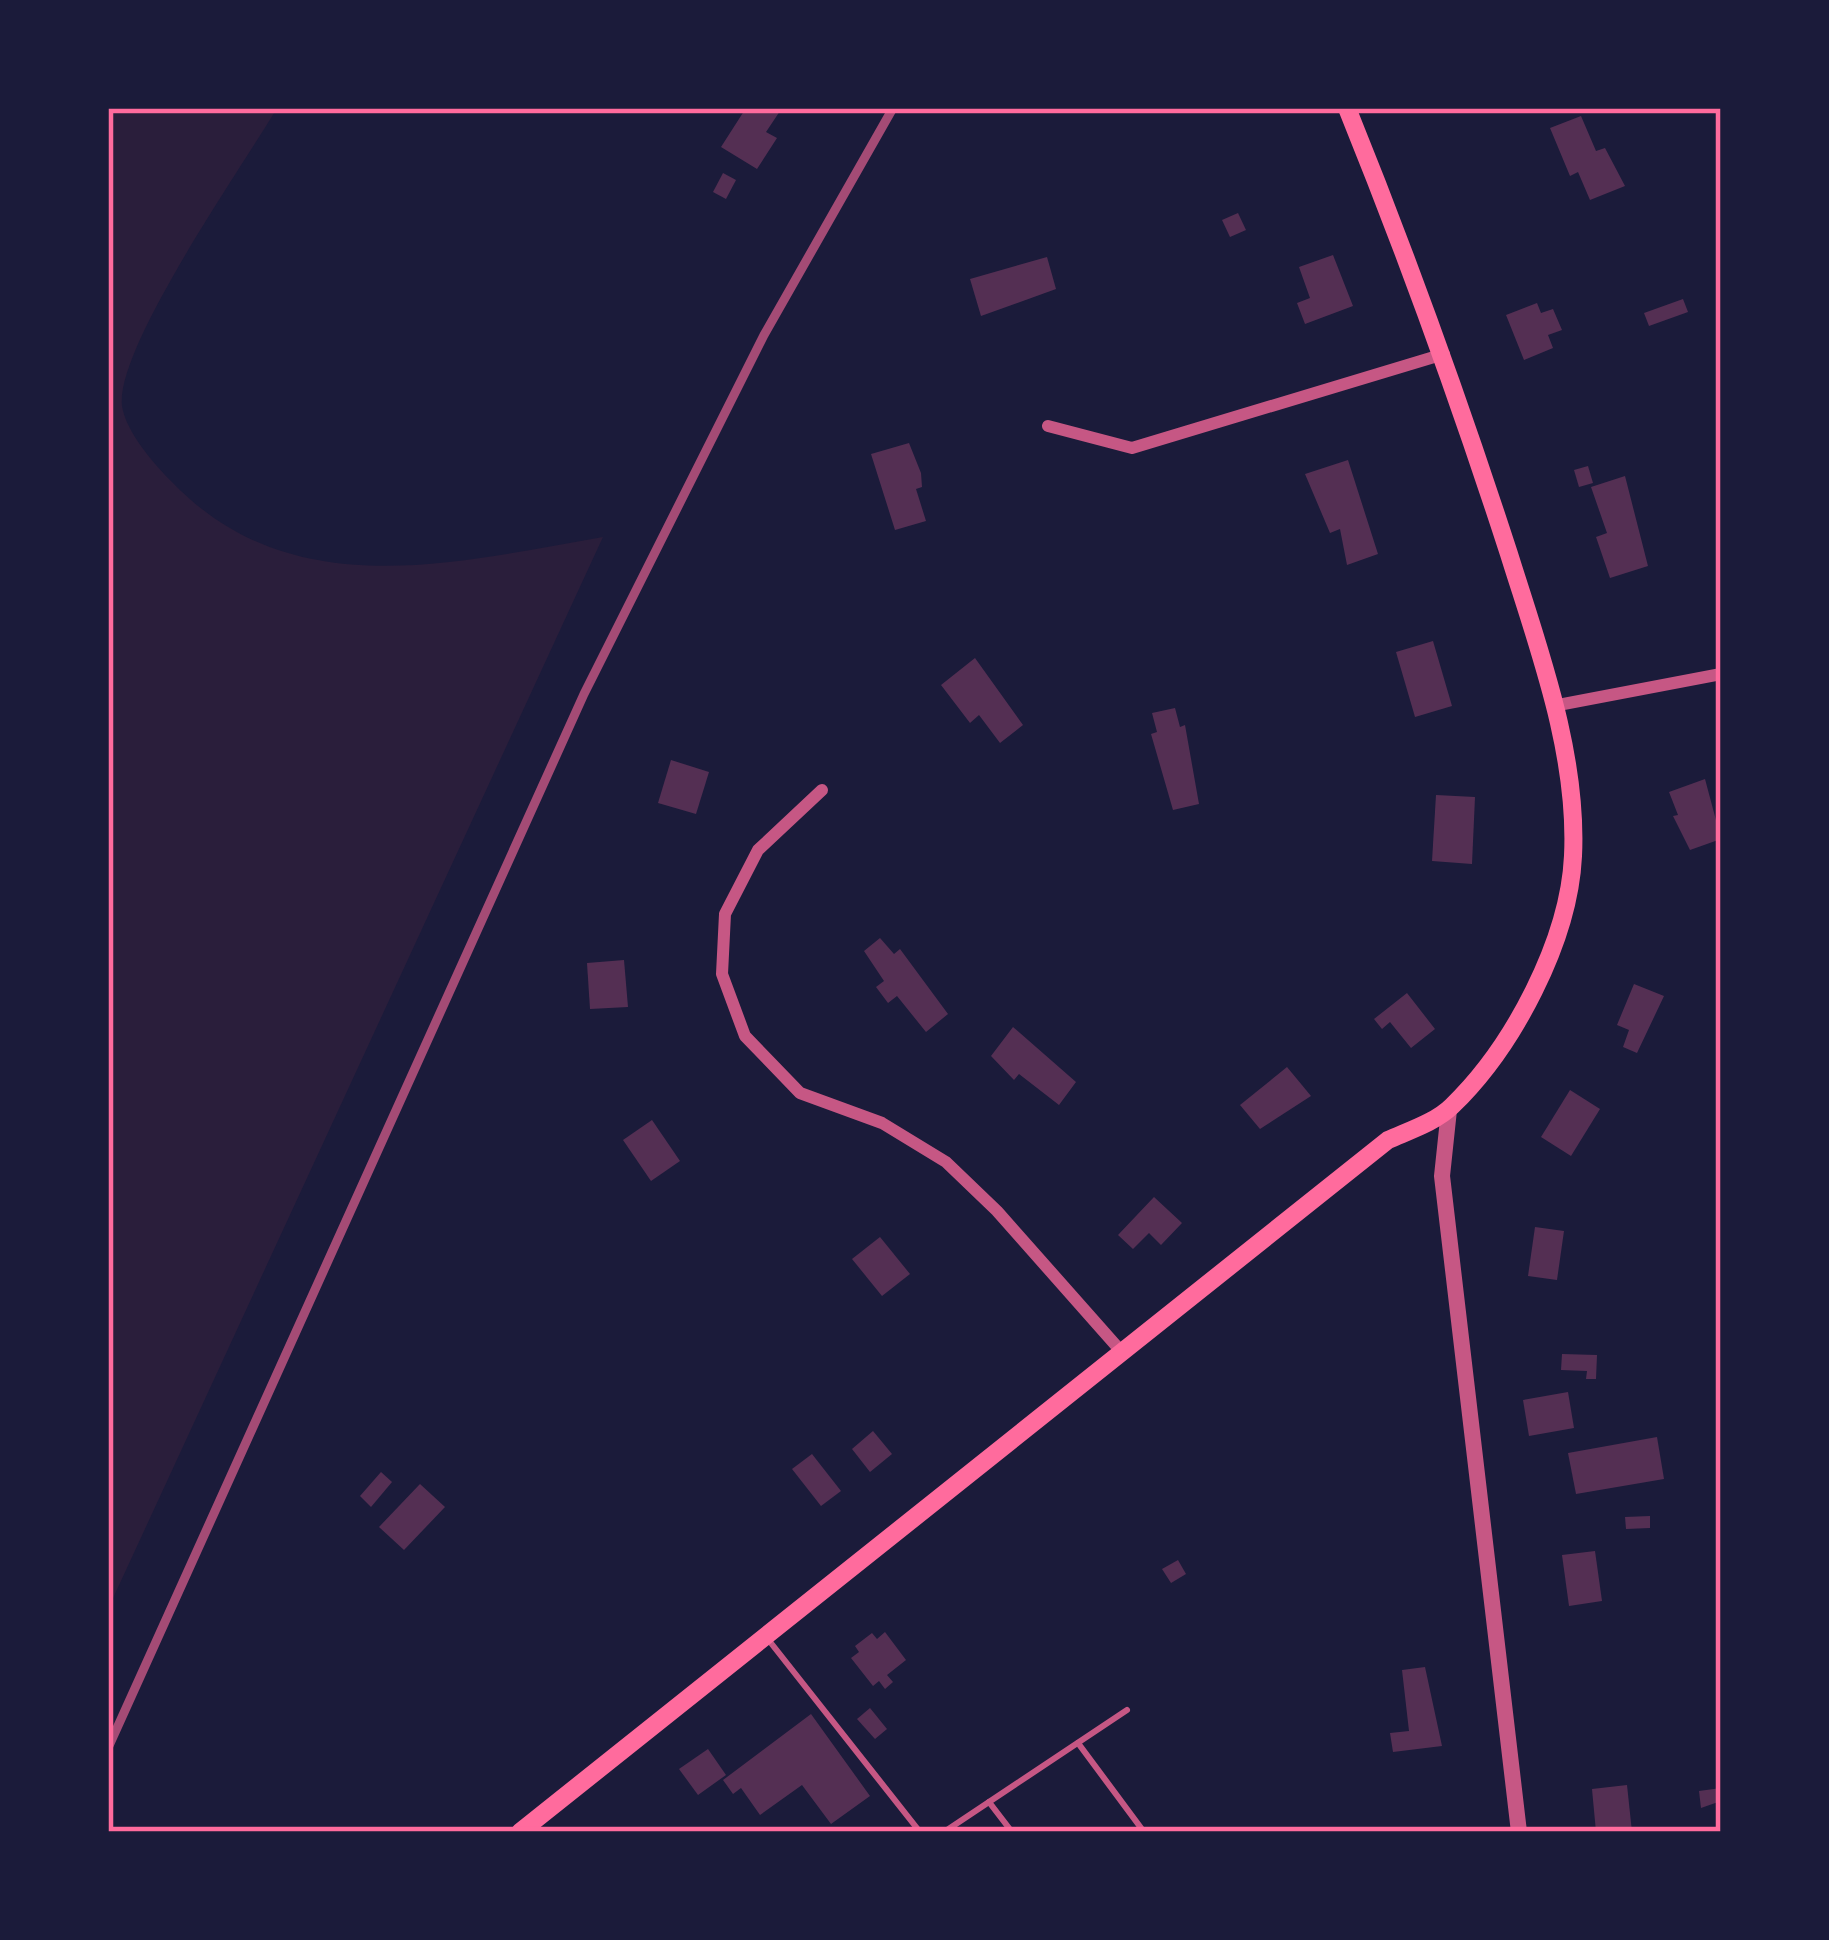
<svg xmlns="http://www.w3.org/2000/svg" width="1829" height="1940" viewBox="0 0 1829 1940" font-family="'Space Grotesk',sans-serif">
<rect width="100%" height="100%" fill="#1b1b3a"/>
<path fill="#2a1e3b" d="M108 108H277C243 166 115 348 122 406 126 432 154 464 172 482 291 606 453 563 603 537L108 1609Z"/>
<g fill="#542f53">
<path d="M746 108 780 111 766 132 777 138 757 169 721 147Z"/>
<path d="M1581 116 1596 151 1605 148 1625 186 1590 200 1578 172 1570 176 1550 128Z"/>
<path d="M723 173 736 180 726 199 713 192Z"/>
<path d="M1238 213 1246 230 1230 237 1222 220Z"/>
<path d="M1333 255 1353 306 1305 324 1297 303 1310 298 1299 267Z"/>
<path d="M1047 257 1056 289 981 316 970 279Z"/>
<path d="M1683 299 1688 312 1649 326 1644 313Z"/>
<path d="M1537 303 1541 313 1553 309 1562 330 1548 335 1553 348 1524 360 1506 315Z"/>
<path d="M909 443 921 473 922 487 916 489 926 521 895 530 871 454Z"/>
<path d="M1348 460 1378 554 1347 565 1340 529 1330 533 1305 474Z"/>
<path d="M1588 466 1593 483 1579 487 1574 470Z"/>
<path d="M1625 476 1648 566 1610 578 1596 537 1607 533 1591 487Z"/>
<path d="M1433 641 1452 706 1415 717 1396 652Z"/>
<path d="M975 658 1023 725 1000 743 979 715 970 723 941 685Z"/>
<path d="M1175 708 1180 727 1185 725 1199 804 1173 810 1151 734 1157 732 1152 713Z"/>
<path d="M671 760 709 772 696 814 658 803Z"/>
<path d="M1705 779 1721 839 1690 850 1673 816 1678 815 1669 792Z"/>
<path d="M1436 795 1475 797 1472 864 1432 861Z"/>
<path d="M880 938 894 954 900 949 948 1014 926 1032 897 996 888 1003 876 987 884 981 864 951Z"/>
<path d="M624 960 628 1007 590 1009 587 963Z"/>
<path d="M1634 984 1664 996 1637 1053 1623 1047 1629 1030 1617 1025Z"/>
<path d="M1407 993 1435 1029 1411 1048 1390 1022 1382 1029 1374 1019Z"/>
<path d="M1013 1027 1076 1082 1059 1105 1019 1074 1014 1080 991 1056Z"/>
<path d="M1287 1067 1311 1096 1260 1129 1240 1105Z"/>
<path d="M1570 1090 1600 1109 1571 1156 1541 1137Z"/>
<path d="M652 1120 680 1161 651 1181 623 1140Z"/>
<path d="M1154 1197 1182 1223 1161 1245 1149 1233 1133 1249 1118 1235Z"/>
<path d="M1535 1227 1564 1231 1557 1280 1528 1276Z"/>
<path d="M880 1237 910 1274 882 1296 852 1259Z"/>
<path d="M1562 1354 1597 1355 1596 1379H1586L1587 1371 1561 1370Z"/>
<path d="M1568 1392 1574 1428 1529 1436 1523 1400Z"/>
<path d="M873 1431 892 1454 870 1472 852 1449Z"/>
<path d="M1657 1437 1664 1479 1576 1494 1568 1453Z"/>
<path d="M812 1454 841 1491 821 1506 792 1469Z"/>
<path d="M381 1472 392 1482 371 1507 360 1496Z"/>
<path d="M420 1484 445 1507 404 1550 379 1527Z"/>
<path d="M1650 1516V1528L1626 1529 1625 1517Z"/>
<path d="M1595 1551 1602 1601 1569 1606 1562 1555Z"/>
<path d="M1178 1560 1186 1574 1171 1583 1162 1569Z"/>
<path d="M885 1632 906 1660 887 1675 893 1682 885 1689 879 1681 873 1686 851 1658 859 1652 855 1646 872 1633 877 1639Z"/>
<path d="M1425 1667 1442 1746 1393 1752 1390 1733 1409 1731 1402 1670Z"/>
<path d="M870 1708 887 1729 875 1739 857 1719Z"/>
<path d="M811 1714 870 1796 831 1824 802 1785 760 1815 741 1788 733 1794 723 1780Z"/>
<path d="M708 1749 726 1775 698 1795 679 1769Z"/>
<path d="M1627 1785 1632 1832H1596L1592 1789Z"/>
<path d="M1721 1788V1801L1701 1808 1699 1791Z"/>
</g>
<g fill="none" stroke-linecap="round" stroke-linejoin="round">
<g stroke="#c65784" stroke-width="6">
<path d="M767 1638 920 1832"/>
<path d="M1078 1743 1144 1832"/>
<path d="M989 1802 1012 1832"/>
<path d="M944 1832 1127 1710"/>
</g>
<g stroke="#c65784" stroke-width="12">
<path d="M1048 426 1132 448 1444 354"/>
<path d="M1553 706 1721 674"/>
<path d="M822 790 758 850 725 914 722 974 745 1036 800 1093 882 1123 946 1162 997 1211 1120 1350"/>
</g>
<path stroke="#c65784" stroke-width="16" d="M1449 1110 1442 1176 1519 1832"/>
<path stroke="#ff6b9d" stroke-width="18" d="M520 1832 1388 1140C1408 1131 1436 1122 1452 1106 1513 1047 1569 941 1573 856 1578 754 1539 650 1509 554 1460 403 1407 256 1347 108"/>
<path stroke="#a44b75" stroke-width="9" d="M108 1748 584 694 764 335 893 108"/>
</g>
<rect width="1829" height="1940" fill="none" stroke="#1b1b3a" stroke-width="222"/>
<rect x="111" y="111" width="1607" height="1718" fill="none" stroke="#ff6b9d" stroke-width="4.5"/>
</svg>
